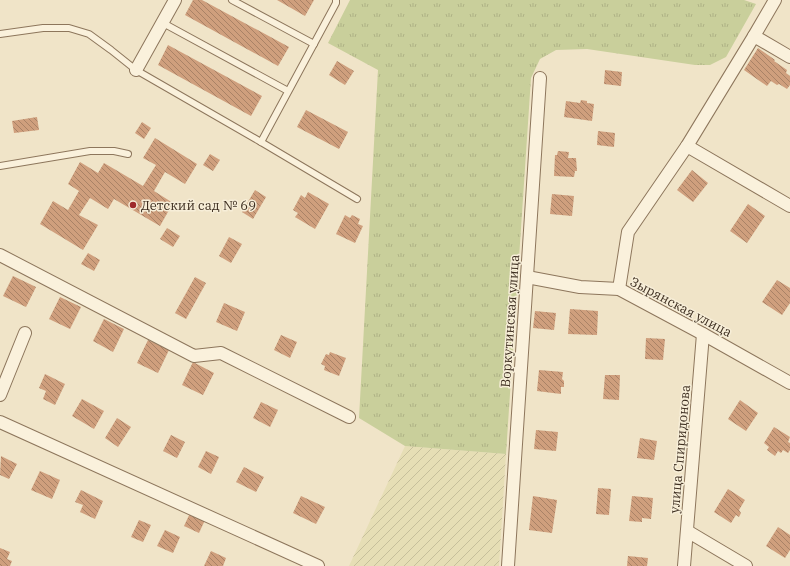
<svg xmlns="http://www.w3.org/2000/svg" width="790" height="566" viewBox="0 0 790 566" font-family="'IBM Plex Serif',serif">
<defs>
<pattern id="farmland-furrows" width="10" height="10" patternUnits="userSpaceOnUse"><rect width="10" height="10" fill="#e6deb5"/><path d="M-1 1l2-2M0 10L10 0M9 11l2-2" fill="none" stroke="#c6bf9b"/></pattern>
<pattern id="grass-tufts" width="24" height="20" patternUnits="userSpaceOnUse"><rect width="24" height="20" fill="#c9cf9b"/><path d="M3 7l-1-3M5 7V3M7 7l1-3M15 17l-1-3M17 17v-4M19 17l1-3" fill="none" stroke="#aeb285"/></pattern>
<pattern id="building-back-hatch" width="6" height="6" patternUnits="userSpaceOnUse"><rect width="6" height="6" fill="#cf9f7d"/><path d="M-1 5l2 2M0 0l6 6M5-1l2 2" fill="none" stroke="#a98266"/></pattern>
</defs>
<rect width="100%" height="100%" fill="#f0e4c8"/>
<path fill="url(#farmland-furrows)" d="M405 446 506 454 499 566H349Z"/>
<path fill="url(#grass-tufts)" d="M350 0H744L756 4 726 57 710 65H695L587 49 556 50 540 59 531 78 506 454 405 446 359 418 378 70 328 43Z"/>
<g fill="url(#building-back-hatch)">
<path d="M193 0H202L289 47 278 66 185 15Z"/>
<path d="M277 0H314L305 16Z"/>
<path d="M168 45 262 96 251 116 158 65Z"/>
<path d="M758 48 775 60 774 61 787 70 786 73 790 76V85L787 89 779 84 777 85 771 81 767 86 744 70Z"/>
<path d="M337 61 354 71 345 85 329 75Z"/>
<path d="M605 70 622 72 621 86 604 84Z"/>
<path d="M581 100 587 101V103L594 104 592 121 564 117 566 101 580 103Z"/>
<path d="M306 110 348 132 339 149 297 127Z"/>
<path d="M37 117 39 130 14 133 12 121Z"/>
<path d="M142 122 151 128 144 139 135 133Z"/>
<path d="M598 131 615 133 614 147 597 145Z"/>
<path d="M155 138 197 164 185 184 165 172 154 191 173 203 160 226 114 199 108 209 90 198 79 215 98 225 83 250 40 224 53 201 68 210 79 191 68 184 80 162 98 173 104 163 143 186 156 165 143 158Z"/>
<path d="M558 151 569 152 568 158H576L577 171H575L574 177 554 176 555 155H557Z"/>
<path d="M210 154 220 160 213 171 203 165Z"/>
<path d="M692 170 708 183 693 202 677 190Z"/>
<path d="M255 190 266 197 253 219 242 212Z"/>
<path d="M308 192 329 204 315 229 295 217 298 213 293 210 301 195 305 198Z"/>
<path d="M552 194 574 196 572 216 550 214Z"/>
<path d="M748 204 765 216 747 243 730 231Z"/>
<path d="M345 215 350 218 352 215 360 219 358 224 363 226 355 243 336 234Z"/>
<path d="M167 228 180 236 173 247 160 239Z"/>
<path d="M229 237 242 244 231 263 219 256Z"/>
<path d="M88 253 100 260 94 271 81 264Z"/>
<path d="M13 276 36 287 26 307 3 296Z"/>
<path d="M195 277 206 283 186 319 175 313Z"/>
<path d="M777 280 790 288V303L782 315 762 302Z"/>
<path d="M60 297 81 307 70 329 49 319Z"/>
<path d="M224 303 245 312 237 331 216 322Z"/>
<path d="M570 309 598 311 597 335 568 334Z"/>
<path d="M535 311 556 313 554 330 533 328Z"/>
<path d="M104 319 124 329 113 352 93 341Z"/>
<path d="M281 335 297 342 290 358 274 350Z"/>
<path d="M646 338 665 339 663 360 645 359Z"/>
<path d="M148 340 169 350 158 373 137 363Z"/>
<path d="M330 352 346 358 339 376 324 370 325 366 321 364 326 354 329 355Z"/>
<path d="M193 362 214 373 203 395 182 385Z"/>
<path d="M539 370 563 372 562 379 564 381V387H561V394L537 391Z"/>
<path d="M45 374 65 384 55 405 43 399 46 391 39 388Z"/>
<path d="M605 375H620L619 400 603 399Z"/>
<path d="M82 399 104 411 94 429 72 416Z"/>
<path d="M740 400 758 413 746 431 728 419Z"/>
<path d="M261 402 278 410 270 427 253 418Z"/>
<path d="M117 418 131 427 118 447 105 438Z"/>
<path d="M774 427 790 437 788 442 790 443V450L788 453 783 450 781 453 778 451 775 456 767 450 769 447 764 443Z"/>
<path d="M536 430 558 432 556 451 534 449Z"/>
<path d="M171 435 185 442 177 458 163 451Z"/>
<path d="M640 438 657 441 654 460 637 458Z"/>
<path d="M206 451 219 457 211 474 198 467Z"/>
<path d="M1 456 17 464 9 479 0 475Z"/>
<path d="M244 467 264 477 256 492 236 482Z"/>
<path d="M40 471 60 480 52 499 31 490Z"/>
<path d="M598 488 611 489 609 515 596 514Z"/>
<path d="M728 489 745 500 739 510 741 513 739 517 736 515 731 523 714 512Z"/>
<path d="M81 490 103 501 95 519 80 512 83 505 75 502Z"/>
<path d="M301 496 325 507 316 524 293 513Z"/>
<path d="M533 496 557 500 552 533 529 530Z"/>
<path d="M632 496 653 498 651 519 642 518V522L629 521Z"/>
<path d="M191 511 206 518 199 533 184 526Z"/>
<path d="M139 520 151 525 143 542 131 537Z"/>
<path d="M778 527 790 535V550L785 558 766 546Z"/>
<path d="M165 530 180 537 173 553 157 546Z"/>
<path d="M0 548 10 552 7 559 12 561 10 566H0Z"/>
<path d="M211 551 226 558 223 566H204Z"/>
<path d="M628 556 648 558 647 566H627Z"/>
</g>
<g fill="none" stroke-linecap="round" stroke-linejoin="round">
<g stroke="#8d765c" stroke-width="8">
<g id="lane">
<path d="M232 0 314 44"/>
<path d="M163 23 288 91"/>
<path d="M0 34 43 28H69L89 34 111 50 136 70 261 142 357 199"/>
<path d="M261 142 336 3V0"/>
<path d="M0 166 90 151H114L128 154"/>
</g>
</g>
<g stroke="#8d765c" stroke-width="14">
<g id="street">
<path d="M754 36 790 57"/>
<path d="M136 70 175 0"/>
<path d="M687 146 790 206"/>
<path d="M0 255 194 356 221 353 349 417"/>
<path d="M527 277 580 287 619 289 703 334 790 383"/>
<path d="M619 289 628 232 687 146 754 36 775 0"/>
<path d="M0 395 25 333"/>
<path d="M0 422 318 566"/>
<path d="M687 531 746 566"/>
<path d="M508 566 540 78"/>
<path d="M684 566 703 334"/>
</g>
</g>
<use href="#lane" stroke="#faf1dc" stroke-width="6"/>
<use href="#street" stroke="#faf1dc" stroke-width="12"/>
</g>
<circle fill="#9e2a2b" stroke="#f7eed8" stroke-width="1.5" cx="133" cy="205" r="4"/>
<g text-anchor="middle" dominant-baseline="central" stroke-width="3" stroke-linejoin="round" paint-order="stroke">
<g font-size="13" fill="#3d2e20" stroke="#f7eed8" text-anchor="start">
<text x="141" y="205">Детский сад № 69</text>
</g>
<g font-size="13" fill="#3d2e20" stroke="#f7eed8">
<text transform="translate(681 307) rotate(28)">Зырянская улица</text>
<text transform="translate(510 321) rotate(-86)">Воркутинская улица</text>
<text transform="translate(680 449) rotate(-85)">улица Спиридонова</text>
</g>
</g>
</svg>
